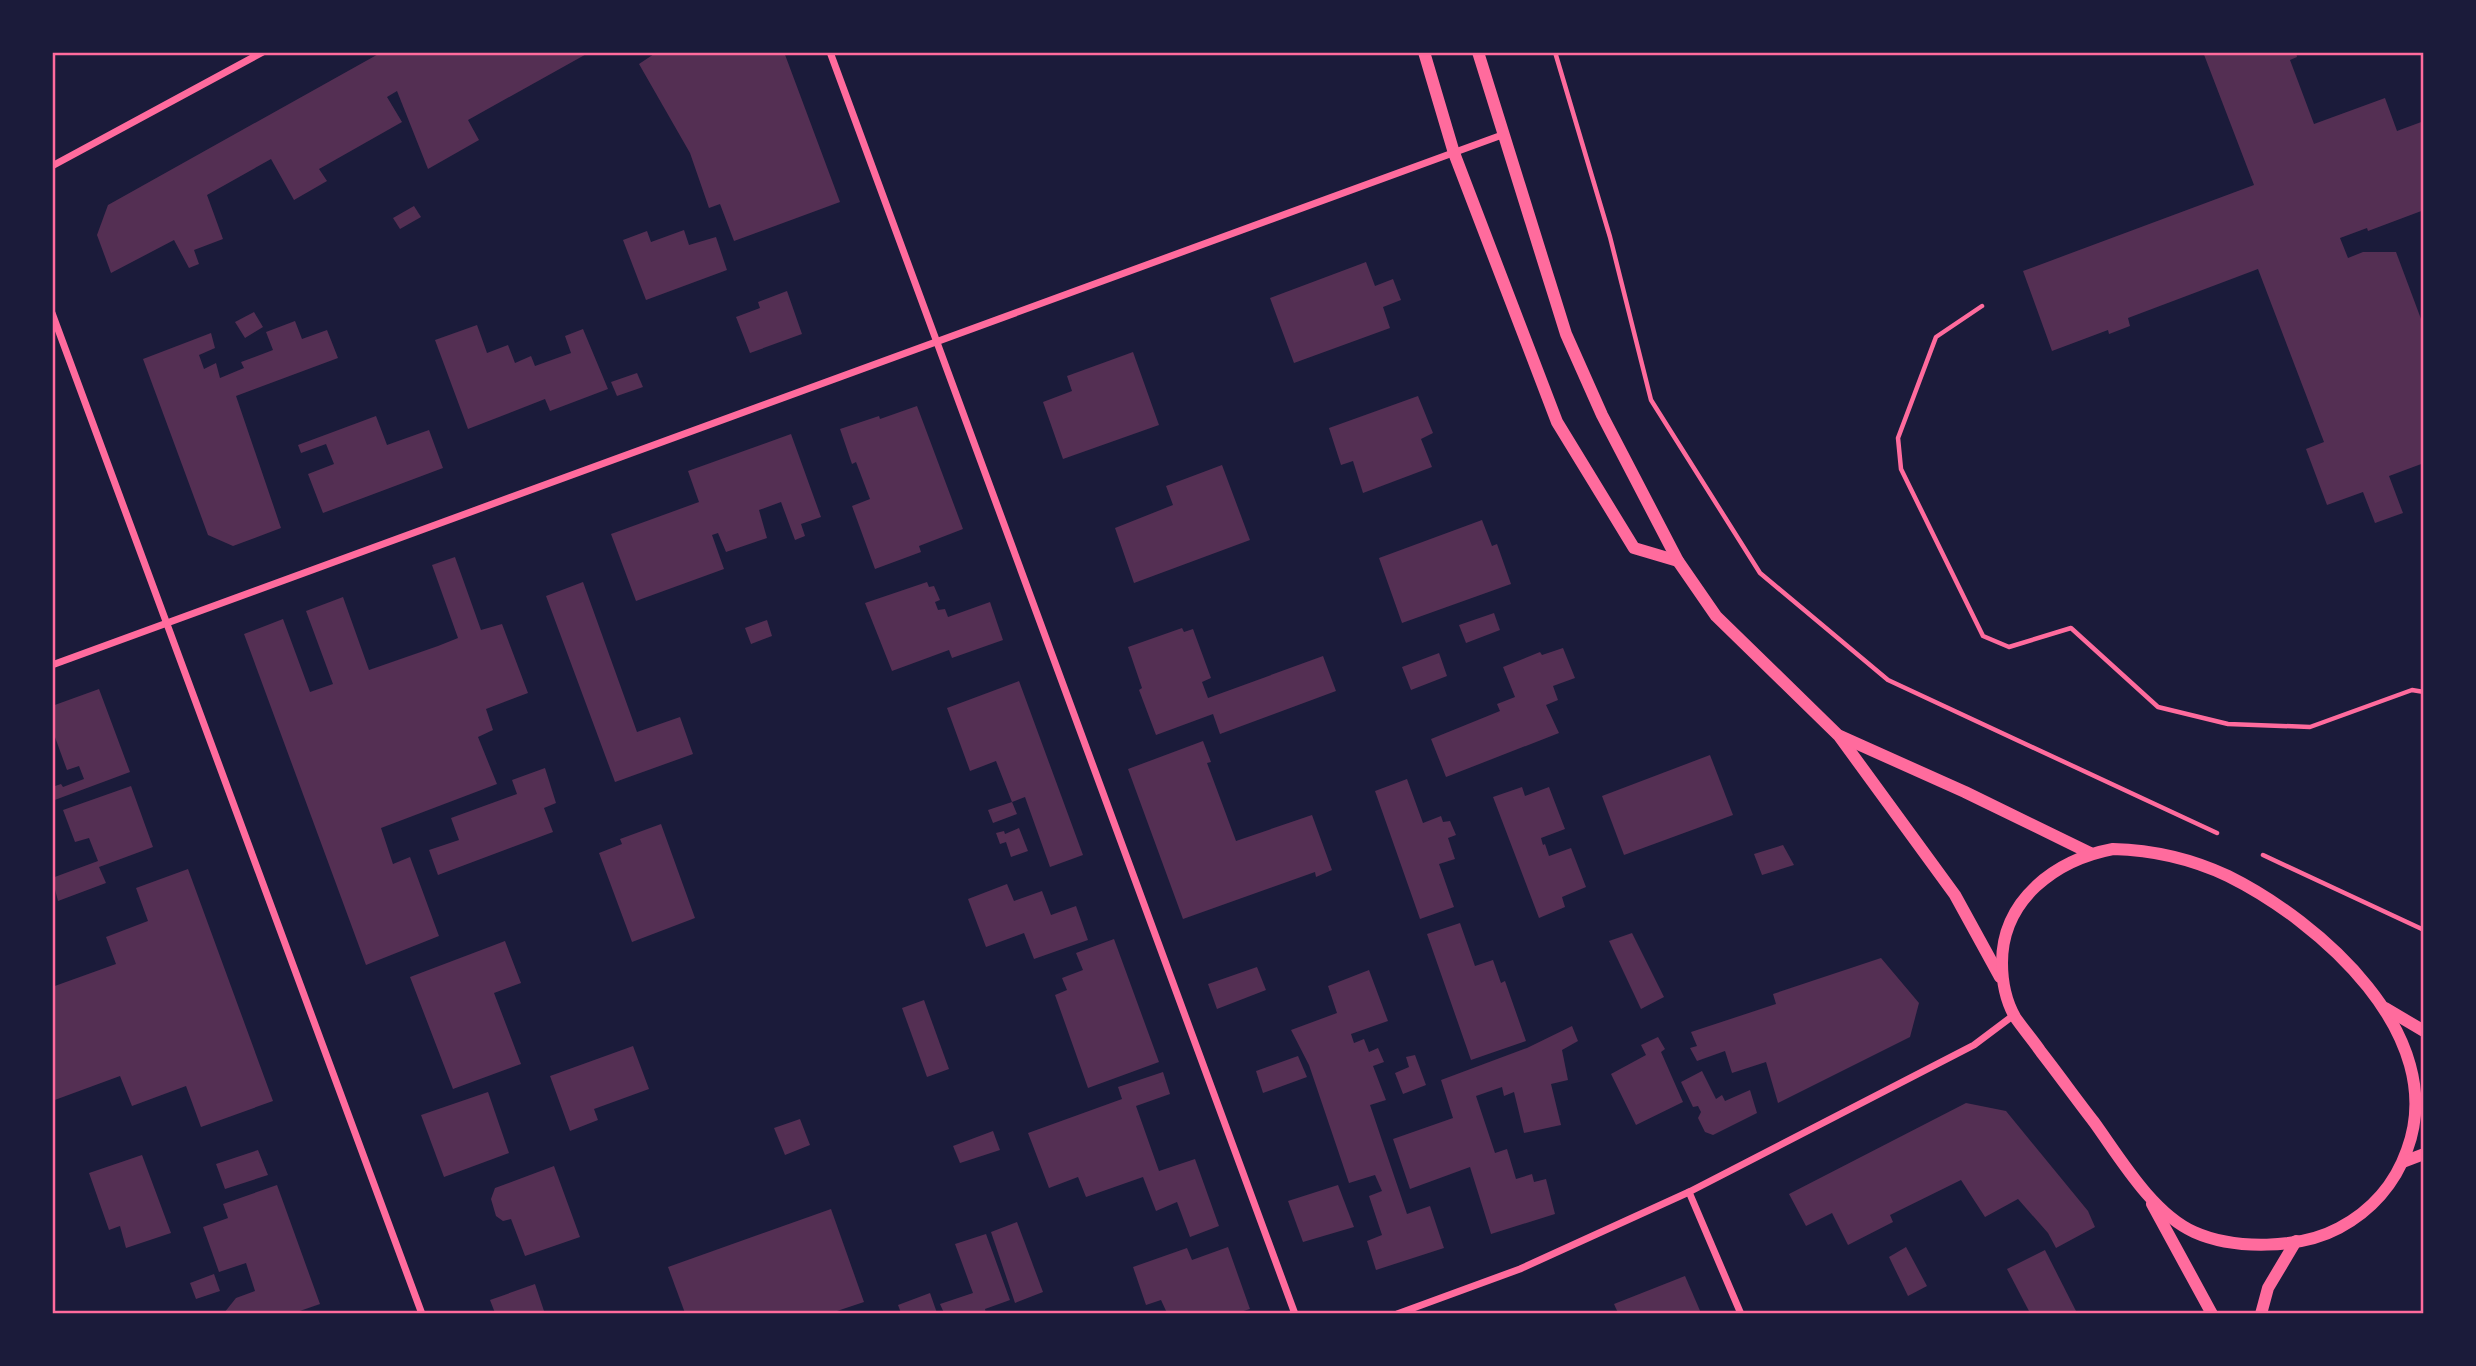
<svg xmlns="http://www.w3.org/2000/svg" width="2476" height="1366" viewBox="0 0 2476 1366" font-family="'IBM Plex Sans',sans-serif">
<rect width="100%" height="100%" fill="#1b1b3a"/>
<g fill="#542f53">
<path d="M382 52H590L468 120 479 140 428 169 397 91 387 97 402 122 319 169 327 181 294 200 271 159 207 195 223 239 194 250 199 264 189 268 174 240 111 273 97 235 108 205Z"/>
<path d="M657 52H784L840 202 734 241 720 204 709 208 690 153 639 64Z"/>
<path d="M2203 52H2296L2297 57 2290 60 2314 124 2385 98 2397 131 2424 121V210L2368 231 2367 228 2340 238 2348 258 2363 252H2396L2424 327V463L2389 476 2403 513 2375 523 2363 492 2327 505 2306 449 2324 442 2258 269 2128 318 2130 326 2109 334 2108 330 2052 351 2023 271 2254 185Z"/>
<path d="M414 206 421 217 400 229 393 218Z"/>
<path d="M684 230 689 245 716 237 727 270 646 300 623 240 647 231 651 242Z"/>
<path d="M1366 262 1375 286 1393 279 1401 300 1383 307 1390 328 1294 363 1270 298Z"/>
<path d="M787 291 802 334 750 353 736 317 760 308 758 302Z"/>
<path d="M254 312 263 327 245 338 235 322Z"/>
<path d="M295 321 302 339 327 330 338 358 236 396 281 528 233 546 208 535 143 359 211 333 215 348 199 355 204 369 216 363 220 378 244 368 241 362 273 350 266 332Z"/>
<path d="M477 325 487 353 508 345 515 363 531 356 535 366 571 353 565 336 583 329 608 389 550 411 545 399 468 429 435 340Z"/>
<path d="M1133 352 1159 425 1063 459 1043 402 1072 391 1067 376Z"/>
<path d="M637 373 643 387 617 396 611 382Z"/>
<path d="M1418 396 1433 433 1421 439 1432 467 1363 493 1353 461 1341 465 1329 428Z"/>
<path d="M917 406 963 529 919 546 921 552 875 569 852 506 870 499 856 462 852 464 840 429 879 416 880 419Z"/>
<path d="M376 416 387 445 429 430 443 468 323 513 308 474 334 464 326 444 301 453 298 445Z"/>
<path d="M791 434 821 517 801 524 805 536 795 540 781 502 759 510 767 538 726 552 718 533 712 535 724 569 636 601 611 534 699 502 688 471Z"/>
<path d="M1222 465 1250 540 1134 583 1115 528 1173 505 1166 486Z"/>
<path d="M1482 520 1492 546 1497 544 1511 584 1402 623 1379 558Z"/>
<path d="M455 557 481 630 502 624 528 693 486 709 493 730 478 737 497 784 381 828 393 864 410 857 439 936 366 965 244 634 283 619 310 692 333 684 306 611 343 597 369 670 438 646 458 638 432 565Z"/>
<path d="M583 582 637 732 680 717 693 754 615 782 546 596Z"/>
<path d="M927 582 929 587 934 586 940 600 935 602 938 610 945 609 948 617 990 602 1003 640 952 658 949 650 892 671 865 603Z"/>
<path d="M1494 613 1500 630 1466 643 1459 625Z"/>
<path d="M767 620 772 636 751 644 745 628Z"/>
<path d="M1182 628 1184 632 1193 629 1211 678 1202 682 1208 698 1323 656 1336 691 1220 734 1213 714 1156 735 1139 690 1142 688 1128 647Z"/>
<path d="M1563 648 1575 678 1553 686 1558 700 1546 705 1559 733 1446 777 1431 739 1500 711 1497 704 1515 697 1503 667 1540 652 1542 655Z"/>
<path d="M1439 653 1447 676 1411 690 1402 667Z"/>
<path d="M1019 681 1083 855 1050 867 1025 797 1012 802 996 761 970 771 947 708Z"/>
<path d="M99 689 130 772 52 801V787L61 784 63 787 84 779 79 766 67 770 52 729V706Z"/>
<path d="M1203 741 1211 762 1207 763 1236 841 1312 815 1332 870 1316 877 1315 872 1183 919 1128 769Z"/>
<path d="M1710 755 1733 815 1624 855 1602 796Z"/>
<path d="M545 768 556 803 544 808 553 832 438 875 429 850 459 840 451 818 517 794 512 780Z"/>
<path d="M1407 779 1423 823 1441 816 1443 822 1450 821 1456 835 1448 838 1455 859 1439 864 1454 907 1420 919 1375 791Z"/>
<path d="M131 786 153 847 99 867 106 883 58 901 52 878 98 861 89 838 75 842 63 810Z"/>
<path d="M1522 787 1525 796 1549 787 1565 829 1541 838 1543 845 1545 844 1549 856 1571 848 1586 887 1562 897 1565 907 1539 918 1493 797Z"/>
<path d="M1012 802 1017 814 993 823 988 810Z"/>
<path d="M661 824 695 918 632 942 599 853 622 844 620 839Z"/>
<path d="M1019 828 1028 851 1011 857 1006 842 1000 844 996 833 1004 831 1005 834Z"/>
<path d="M1783 845 1794 865 1762 875 1754 854Z"/>
<path d="M188 869 273 1101 201 1127 186 1086 132 1106 120 1076 52 1101V987L116 964 106 937 148 921 136 888Z"/>
<path d="M1007 884 1014 901 1042 891 1051 915 1076 906 1088 940 1034 959 1024 933 986 947 968 899Z"/>
<path d="M1460 923 1475 966 1493 960 1501 983 1505 981 1526 1041 1471 1060 1427 934Z"/>
<path d="M1632 933 1664 997 1641 1009 1609 941Z"/>
<path d="M1114 939 1159 1062 1088 1088 1055 995 1067 990 1062 978 1083 970 1076 953Z"/>
<path d="M505 941 521 983 494 993 521 1064 453 1089 410 977Z"/>
<path d="M1881 958 1919 1003 1910 1037 1778 1103 1766 1062 1732 1073 1725 1051 1697 1061 1690 1048 1697 1046 1691 1032 1776 1004 1773 994Z"/>
<path d="M1257 967 1266 990 1217 1009 1208 984Z"/>
<path d="M1369 970 1388 1021 1351 1034 1354 1043 1364 1039 1369 1052 1378 1048 1384 1062 1373 1066 1386 1100 1370 1105 1407 1214 1430 1206 1444 1248 1376 1270 1367 1241 1382 1235 1369 1196 1382 1191 1375 1175 1349 1183 1309 1065 1291 1030 1337 1013 1328 986Z"/>
<path d="M924 1000 949 1069 927 1077 902 1008Z"/>
<path d="M1572 1026 1578 1041 1562 1050 1568 1080 1551 1084 1561 1125 1524 1133 1514 1092 1504 1096 1502 1087 1476 1096 1495 1153 1507 1149 1516 1179 1532 1174 1534 1182 1546 1179 1555 1214 1491 1234 1470 1167 1410 1189 1393 1139 1453 1118 1441 1080 1527 1048Z"/>
<path d="M1658 1037 1665 1049 1661 1052 1683 1102 1636 1125 1611 1074 1646 1055 1641 1045Z"/>
<path d="M633 1046 649 1089 594 1109 598 1120 570 1131 550 1076Z"/>
<path d="M1415 1055 1426 1085 1403 1094 1395 1073 1409 1067 1406 1057Z"/>
<path d="M1298 1056 1307 1077 1263 1093 1256 1071Z"/>
<path d="M1702 1071 1716 1099 1722 1095 1725 1101 1750 1090 1757 1113 1713 1135 1705 1132 1698 1118 1701 1112 1698 1106 1693 1107 1681 1082Z"/>
<path d="M1163 1072 1170 1094 1136 1106 1159 1171 1195 1159 1219 1226 1190 1237 1177 1202 1156 1211 1143 1177 1086 1197 1078 1177 1049 1188 1028 1133 1122 1099 1118 1087Z"/>
<path d="M488 1092 509 1153 444 1177 421 1115Z"/>
<path d="M1966 1103 2006 1111 2088 1211 2095 1227 2056 1248 2048 1233 2018 1199 1985 1217 1961 1180 1890 1215 1893 1222 1848 1245 1832 1213 1806 1226 1789 1194Z"/>
<path d="M800 1119 810 1145 785 1155 774 1128Z"/>
<path d="M993 1131 1000 1150 960 1163 953 1146Z"/>
<path d="M258 1150 268 1175 225 1189 216 1164Z"/>
<path d="M142 1155 171 1233 126 1248 120 1226 109 1230 89 1173Z"/>
<path d="M554 1166 580 1237 525 1256 511 1219 503 1221 496 1216 491 1199 495 1188Z"/>
<path d="M277 1185 320 1304 294 1313H224L236 1298 255 1291 246 1263 219 1272 203 1227 228 1218 223 1204Z"/>
<path d="M1338 1185 1354 1227 1303 1242 1288 1201Z"/>
<path d="M831 1209 864 1302 831 1313H685L668 1267Z"/>
<path d="M1017 1222 1043 1292 1015 1303 991 1232Z"/>
<path d="M986 1234 1010 1300 985 1309 986 1313H944L940 1304 973 1293 955 1244Z"/>
<path d="M1228 1247 1250 1309 1237 1313H1167L1161 1300 1146 1305 1133 1267 1187 1248 1192 1260Z"/>
<path d="M1906 1247 1927 1286 1908 1296 1889 1257Z"/>
<path d="M2045 1250 2077 1313H2030L2007 1269Z"/>
<path d="M214 1274 220 1291 196 1299 190 1283Z"/>
<path d="M1685 1276 1701 1313H1618L1614 1304Z"/>
<path d="M535 1284 544 1311 537 1313H495L490 1300Z"/>
<path d="M930 1293 937 1313H901L898 1305Z"/>
</g>
<g fill="none" stroke-linecap="round" stroke-linejoin="round">
<g stroke="#ff6b9d" stroke-width="4.5">
<path d="M1555 52 1610 237 1651 400 1760 573 1888 680 2217 833"/>
<path d="M1982 306 1936 337 1898 438 1901 469 1983 636 2009 647 2071 628 2158 707 2228 724 2310 727 2412 690 2424 692"/>
<path d="M2263 855 2424 930"/>
</g>
<g stroke="#ff6b9d" stroke-width="7">
<path d="M830 52 1295 1314"/>
<path d="M52 166 263 52"/>
<path d="M52 313 422 1314"/>
<path d="M52 665 1502 135"/>
<path d="M1689 1192 1741 1314"/>
<path d="M1397 1314 1520 1269 1689 1192 1974 1045 2014 1015"/>
</g>
<g stroke="#ff6b9d" stroke-width="12">
<path d="M1424 52 1454 153 1557 422 1634 548 1678 561"/>
<path d="M1478 52 1566 334 1602 415 1678 561 1716 616 1839 736 1955 895 2000 977"/>
<path d="M1840 736 1965 792 2090 853"/>
<path d="M2113 849C2152 850 2192 859 2228 876 2319 921 2450 1035 2407 1150 2395 1184 2371 1211 2339 1228 2300 1249 2234 1250 2194 1232 2152 1213 2120 1158 2094 1122 2076 1099 2059 1075 2041 1052 2033 1040 2023 1029 2015 1017 2006 1001 2002 981 2002 963 2002 900 2055 860 2113 849Z"/>
<path d="M2385 1008 2424 1031"/>
<path d="M2403 1162 2424 1154"/>
<path d="M2152 1204 2212 1314"/>
<path d="M2261 1314 2268 1288 2296 1241"/>
</g>
</g>
<rect width="2476" height="1366" fill="none" stroke="#1b1b3a" stroke-width="108"/>
<rect x="54" y="54" width="2368" height="1258" fill="none" stroke="#ff6b9d" stroke-width="2.5"/>
</svg>
